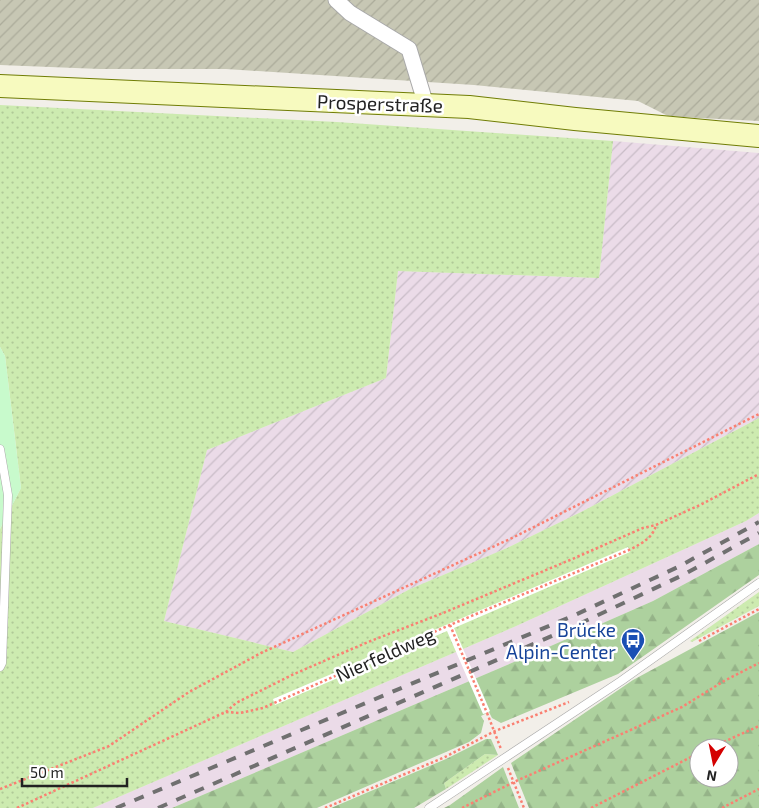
<svg xmlns="http://www.w3.org/2000/svg" width="759" height="808" font-family="'Exo 2',sans-serif">
<defs>
<pattern id="industrial-furrows" width="10" height="10" patternUnits="userSpaceOnUse" patternTransform="scale(1.25)"><rect width="10" height="10" fill="#ebdbe8"/><path d="M-1 1l2-2M0 10L10 0M9 11l2-2" fill="none" stroke="#c9bcc7"/></pattern>
<pattern id="construction-furrows" width="10" height="10" patternUnits="userSpaceOnUse" patternTransform="scale(1.25)"><rect width="10" height="10" fill="#c7c7b4"/><path d="M-1 1l2-2M0 10L10 0M9 11l2-2" fill="none" stroke="#abab9a"/></pattern>
<pattern id="grass-dots" width="8" height="8" patternUnits="userSpaceOnUse" patternTransform="scale(1.25)"><rect width="8" height="8" fill="#cdebb0"/><path d="M2 2h.1M6 6h.1" fill="none" stroke="#b0c997" stroke-width="1.8" stroke-linecap="round"/></pattern>
<pattern id="forest-firs" width="22" height="20" patternUnits="userSpaceOnUse" patternTransform="scale(1.25)"><rect width="22" height="20" fill="#add19e"/><path d="M5 1l3.5 6h-7zM16 11l3.5 6h-7z" fill="#95b388"/></pattern>
</defs>
<rect width="100%" height="100%" fill="#f2efe9"/>
<path fill="url(#industrial-furrows)" d="M613,141L759,153V418L583,511L507,548L410,589L293,652L164,621L207,450L386,378L398,271L599,278Z"/>
<path fill="#ebdbe8" d="M759,513V544L653,601L528,656L172,808H93L514,627L746,521Z"/>
<path fill="url(#construction-furrows)" d="M0,0H759V121L680,117L668,116L638,101L474,85L226,69H100L0,65Z"/>
<path fill="url(#grass-dots)" d="M0,105L337,122L613,141L599,278L398,271L386,378L207,450L164,621L293,652L410,589L507,548L583,511L759,418V513L746,521L514,627L93,808H0V529L21,488L5,356L0,347Z
M759,592V606L692,642L690,641Z
M485,754L498,755L446,789L444,783Z"/>
<path fill="url(#forest-firs)" fill-rule="evenodd" d="M759,544V575L618,674L501,723L492,718L489,712L481,716L484,721L481,733L469,742L317,808H172L528,656L653,601Z
M759,612V808H529L511,763L633,680ZM699,748H729V778H699Z
M486,739H491L498,755L485,754L444,783L446,789L414,808H331L446,759Z
M503,767L519,808H444L450,805Z"/>
<path fill="#c8facc" d="M0,347L5,356L21,488L0,529Z"/>
<path fill="#fff" d="M628,547L630,552L454,628L490,711L487,713L483,714L447,631L275,705L273,699Z"/>
<g fill="none" stroke-linecap="round" stroke-linejoin="round">
<g stroke="#a9a9a9" stroke-width="9">
<path id="lane" d="M0,449L8,495L2,663L0,667
M429,808L621,681L759,583"/>
</g>
<g stroke="#a9a9a9" stroke-width="17">
<path id="street" d="M336,0L350,13L409,49L426,105"/>
</g>
<g stroke="#707d05" stroke-width="24">
<path id="secondary" d="M0,86L469,107L575,119L759,136"/>
</g>
<path stroke="#fa8072" stroke-width="2.5" stroke-dasharray="2.5 2.5" stroke-linecap="butt" d="M699,641L759,609
M226,712L236,703L294,674L368,642L443,613L570,560L643,528L656,525L702,504L759,474
M487,713L501,749
M710,748L759,726
M508,768L524,808
M0,789L109,746L189,692L261,653L510,539L759,414
M17,808L219,715L226,712L240,713L263,708L450,625L629,550C641,544 653,538 656,525
M325,808L445,757L495,731L569,702
M462,808L514,782L682,707L724,681L759,663
M591,808L699,753
M722,808L759,789"/>
<use href="#lane" stroke="#fff" stroke-width="8"/>
<use href="#street" stroke="#fff" stroke-width="15"/>
<use href="#secondary" stroke="#f7fabf" stroke-width="22"/>
<path stroke="#707070" stroke-width="4" stroke-dasharray="10 10" stroke-linecap="butt" d="M116,808L575,615L680,566L759,522
M158,808L579,624L683,575L759,533"/>
<path stroke="#fa8072" stroke-width="2.5" stroke-dasharray="2.5 2.5" stroke-linecap="butt" d="M450,625L487,713"/>
</g>
<defs>
<g id="bus-pin" transform="scale(1.25)"><path d="M0 17L-7.5 6A9.5 9.5 0 1 1 7.5 6Z" fill="#1a4fb4" stroke="#fff"/><path d="M-5-6H5V4H4V6H2V4H-2V6H-4V4H-5ZM-3.5-4V0h7V-4ZM-3.5 1.2v1.5H-2V1.2ZM2 1.2v1.5H3.5V1.2Z" fill="#fff"/></g>
</defs>
<g fill-rule="evenodd">
<use href="#bus-pin" x="633" y="640"/>
</g>
<g text-anchor="middle" dominant-baseline="central" stroke-width="5" stroke-linejoin="round" paint-order="stroke">
<g font-size="19" fill="#222" stroke="#fff">
<text transform="translate(380 103) rotate(2)">Prosperstraße</text>
<text transform="translate(385 654) rotate(-24)">Nierfeldweg</text>
</g>
<g font-size="19" fill="#164399" stroke="#fff" text-anchor="end">
<text x="616" y="629">Brücke<tspan x="616" dy="22">Alpin-Center</tspan></text>
</g>
</g>
<g transform="translate(714 763) rotate(190)"><circle r="24" fill="#ffffff" stroke="#a7a7a7"/>
<path d="M0-4L9 19L0 12L-9 19Z" fill="#d40000"/>
<text y="-8" font-size="14" font-weight="bold" text-anchor="middle" fill="#222222">N</text>
</g>
<path d="M22 778v8h105v-8" fill="none" stroke="#222222" stroke-width="2.5"/>
<text x="30" y="778" font-size="15" fill="#222222" stroke="#ffffff" stroke-width="4" paint-order="stroke">50 m</text>
</svg>
